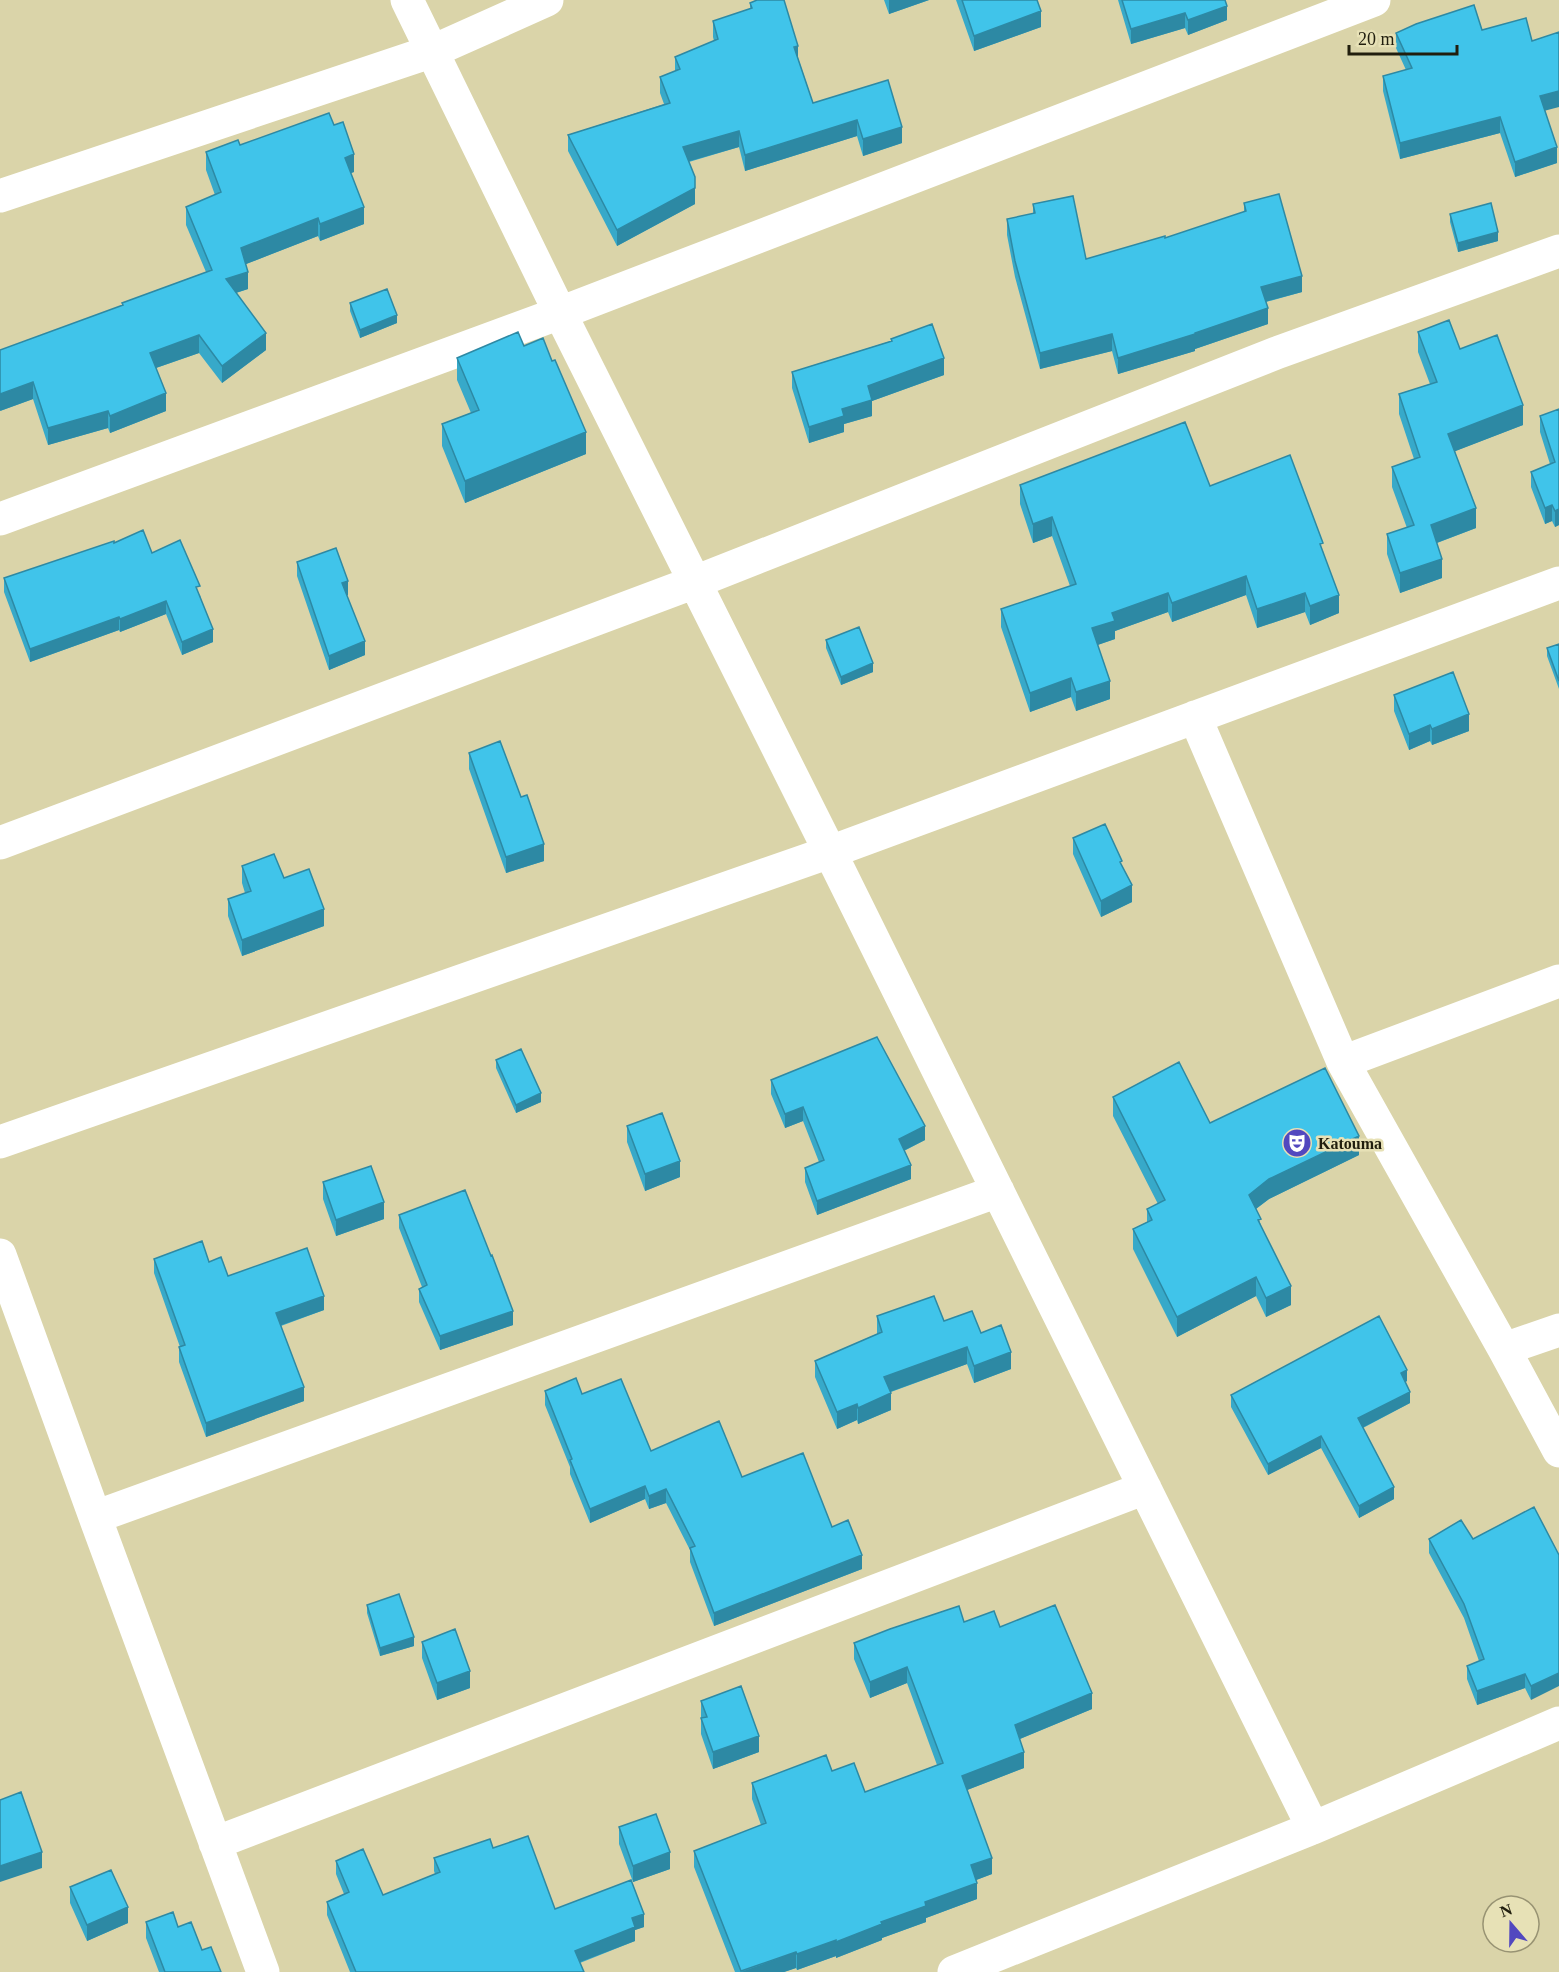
<svg xmlns="http://www.w3.org/2000/svg" width="1559" height="1972" font-family="Georgia,serif">
<rect width="100%" height="100%" fill="#dad4a9"/>
<g fill="none" stroke-linecap="round" stroke-linejoin="round">
<path stroke="#fff" stroke-width="33" d="M407,0L560,313L830,852L1313,1828
M0,196L433,51L547,0
M0,519L560,313L1374,0
M1195,717L1343,1062L1504,1349L1559,1451
M0,843L695,582L1279,352L1559,251
M1343,1062L1559,981
M0,1142L830,852L1559,583
M0,1255L95,1517L263,1972
M1504,1349L1559,1330
M95,1517L998,1191
M215,1843L1145,1488
M954,1972L1313,1828L1559,1723"/>
</g>
<path fill="#37a9c9" d="M884,0H929L889,14Z
M956,0H1037L1041,27L974,51Z
M1118,0H1225L1227,20L1188,35L1185,28L1131,44Z
M750,3L798,58L813,103L888,80L902,143L863,156L857,136L745,171L739,147L689,162L695,204L617,246L568,151V135L664,104L660,93V77L675,71V57L714,41L713,37V21L750,9Z
M1482,30L1544,110L1557,163L1515,177L1500,133L1400,159L1383,91V76L1406,70L1396,48V33Z
M334,125L354,172L351,173L364,224L320,241L318,236L246,264L248,289L236,293L266,350L222,383L199,353L156,368L166,411L110,433L108,428L48,445L33,399L0,411L122,305V303L206,272L186,225V207L215,195L206,170V152Z
M1244,203L1302,292L1266,302L1268,324L1195,349V351L1118,374L1112,351L1040,369L1015,277L1007,235V219L1033,214V204L1086,259L1165,238L1244,212Z
M1450,214L1498,241L1458,252L1450,222Z
M350,303L397,323L360,338L350,311Z
M1418,332L1460,349L1523,425L1455,451L1476,528L1437,543L1442,578L1400,593L1387,554V534L1407,528L1392,487V467L1414,459L1399,414V394L1430,384L1418,352Z
M891,339L944,375L872,401V416L844,424V432L809,443L792,388V372L891,341Z
M524,346L552,361L586,454L465,503L442,446V424L471,413L457,380V358Z
M1559,409V525L1555,527L1552,521L1545,524L1531,487V472L1550,464L1540,432V416Z
M1020,485L1210,486L1323,551L1339,613L1310,625L1305,612L1257,628L1246,595L1172,622L1168,612L1115,631V639L1097,645L1110,699L1076,711L1071,697L1030,712L1001,627V609L1070,586L1052,536L1033,543L1020,504Z
M114,543L152,553L200,595L213,642L182,655L166,614L120,632L119,630L30,662L4,592V578Z
M297,562L348,595L346,596L365,655L329,670L297,576Z
M826,640L873,672L841,685L826,648Z
M1559,644V689L1547,656V648Z
M1394,695L1469,731L1432,745L1430,741L1409,750L1394,711Z
M469,753L544,861L506,873L469,769Z
M1073,838L1122,867L1132,902L1101,917L1073,854Z
M242,866L284,878L324,926L242,956L228,916V899L245,893L242,883Z
M496,1060L541,1102L516,1113L496,1068Z
M771,1080L925,1140L904,1151L911,1179L817,1215L805,1182V1168L819,1162L803,1121L785,1128L771,1094Z
M1113,1097L1210,1123L1359,1155L1269,1199L1256,1209L1261,1226L1291,1305L1266,1317L1256,1296L1177,1337L1133,1249V1229L1147,1222V1209L1158,1204L1113,1116Z
M627,1126L680,1177L645,1191L627,1142Z
M323,1182L384,1219L336,1236L323,1199Z
M399,1215L513,1325L440,1350L419,1302V1289L422,1287L399,1228Z
M154,1259L209,1262L228,1276L324,1310L281,1326L304,1401L206,1437L179,1362V1347H180L154,1273Z
M877,1316L944,1321L981,1333L1011,1369L974,1383L967,1364L891,1392V1410L858,1424L857,1420L837,1429L815,1377V1361L877,1334Z
M1407,1381L1405,1382L1410,1403L1363,1428L1394,1499L1359,1518L1321,1448L1268,1475L1231,1407V1395Z
M545,1391L582,1394L651,1451L742,1477L832,1527L862,1569L714,1626L690,1562V1550L666,1503L649,1509L645,1499L590,1523L570,1474V1467L545,1405Z
M1534,1507L1531,1700L1525,1688L1477,1705L1467,1679V1666L1479,1661L1464,1618L1429,1553V1539H1473Z
M367,1605L414,1646L380,1656L367,1613Z
M964,1622L1000,1627L1092,1709L1020,1739L1024,1768L967,1790L992,1874L976,1880L977,1899L926,1918V1922L882,1938V1940L836,1958V1956L797,1970L796,1968L784,1972H735L694,1867V1851L761,1825L752,1799V1783L865,1792L937,1765L907,1683L870,1698L854,1659V1643Z
M422,1642L470,1688L437,1700L422,1658Z
M701,1701L759,1752L713,1769L701,1734Z
M619,1827L670,1869L633,1882L619,1844Z
M493,1848L555,1909L644,1927L635,1930V1941L580,1963L584,1972H350L327,1915V1902L344,1894L336,1874V1861L383,1895L435,1874L434,1871V1858Z
M70,1887L128,1923L87,1941L70,1903Z
M146,1922L178,1927L202,1950L221,1972H159L146,1938Z"/>
<path fill="#2d89a4" d="M889,0H929L889,14Z
M1227,6V20L1188,35V20Z
M1041,11V27L974,51V36Z
M1185,13V28L1131,44V29Z
M798,46V62L794,47Z
M1559,91V107L1540,112V96Z
M1500,117V133L1400,159V143Z
M857,120V136L745,171V155Z
M902,127V143L863,156V139Z
M739,131V147L683,163V147Z
M1557,147V163L1515,177V162Z
M354,154V172L345,175V158Z
M695,188V204L617,246V230Z
M364,207V224L320,241V224Z
M318,218V236L241,266V248Z
M1498,232V241L1458,252V243Z
M248,272V289L226,296V279Z
M1302,276V292L1261,303V287Z
M1268,308V324L1195,349V351L1118,374V358Z
M397,315V323L360,338V330Z
M266,333V350L222,383V366Z
M1112,334V351L1040,369V353Z
M199,335V353L150,370V353Z
M944,358V375L872,401V416L844,424V432L809,443V427L842,409L868,386Z
M33,382V399L0,411V394Z
M166,393V411L110,433V416Z
M1523,405V425L1448,454V434Z
M108,411V428L48,445V428Z
M586,432V454L465,503V481Z
M1552,505V521L1545,524V508Z
M1476,508V528L1431,545V525Z
M1559,509V525L1555,527V511Z
M1052,517V536L1033,543V524Z
M1442,559V578L1400,593V573Z
M1246,576V595L1172,622V603Z
M348,581V595L342,597V583Z
M1168,593V612L1115,631V639L1092,647V628L1112,613Z
M1305,593V612L1257,628V609Z
M1339,595V613L1310,625V606Z
M166,601V614L120,632V619Z
M119,617V630L30,662V649Z
M213,629V642L182,655V642Z
M365,641V655L329,670V656Z
M873,663V672L841,685V677Z
M1071,678V697L1030,712V693Z
M1110,681V699L1076,711V692Z
M1469,714V731L1432,745V729Z
M1430,725V741L1409,750V734Z
M544,844V861L506,873V857Z
M1132,885V902L1101,917V901Z
M324,909V926L242,956V940Z
M541,1093V1102L516,1113V1105Z
M803,1107V1121L785,1128V1114Z
M925,1126V1140L899,1153V1139Z
M1359,1136V1155L1269,1199L1249,1214V1195L1269,1179Z
M680,1161V1177L645,1191V1174Z
M911,1165V1179L817,1215V1201Z
M384,1202V1219L336,1236V1220Z
M1256,1277V1296L1177,1337V1317Z
M1291,1286V1305L1266,1317V1298Z
M324,1296V1310L276,1327V1313Z
M513,1311V1325L440,1350V1336Z
M967,1347V1364L884,1394V1377Z
M1011,1352V1369L974,1383V1366Z
M1407,1370V1381L1401,1385V1373Z
M304,1387V1401L206,1437V1423Z
M1410,1392V1403L1358,1430V1418Z
M891,1393V1410L858,1424V1408Z
M857,1404V1420L837,1429V1412Z
M1321,1436V1448L1268,1475V1464Z
M645,1486V1499L590,1523V1509Z
M1394,1487V1499L1359,1518V1506Z
M666,1489V1503L649,1509V1496Z
M862,1555V1569L714,1626V1613Z
M414,1637V1646L380,1656V1648Z
M907,1667V1683L870,1698V1682Z
M470,1671V1688L437,1700V1683Z
M1559,1673V1686L1531,1700V1686Z
M1525,1674V1688L1477,1705V1691Z
M1092,1693V1709L1015,1741V1725Z
M759,1736V1752L713,1769V1752Z
M1024,1752V1768L962,1792V1776Z
M42,1852V1868L0,1882V1866Z
M670,1852V1869L633,1882V1866Z
M992,1858V1874L971,1882V1865Z
M977,1883V1899L926,1918V1922L882,1938V1940L836,1958V1942L925,1902Z
M128,1907V1923L87,1941V1925Z
M644,1914V1927L635,1930V1941L575,1964V1951L632,1918Z
M836,1940V1956L797,1970V1954Z
M796,1952V1968L784,1972H741Z"/>
<path fill="#40c4ea" stroke="#2d89a4" stroke-width="1.5" d="M757,0H784L798,46L794,47L813,103L888,80L902,127L863,139L857,120L745,155L739,131L683,147L695,177V188L617,230L568,135L670,103L660,77L680,69L675,57L718,39L713,21L752,8L750,3Z
M962,0H1037L1041,11L974,36Z
M1122,0H1225L1227,6L1188,20L1185,13L1131,29Z
M1474,5L1482,30L1526,18L1532,41L1559,32V91L1540,96L1557,147L1515,162L1500,117L1400,143L1383,76L1412,68L1396,33L1416,24Z
M329,113L334,125L343,122L354,154L345,158L364,207L320,224L318,218L241,248L248,272L226,279L266,333L222,366L199,335L150,353L166,393L110,416L108,411L48,428L33,382L0,394V350L123,305L122,303L212,270L186,207L221,192L206,152L238,140L240,145Z
M1279,194L1302,276L1261,287L1268,308L1195,333V334L1118,358L1112,334L1040,353L1015,261L1007,219L1035,213L1033,204L1073,196L1086,259L1165,236V238L1246,211L1244,203Z
M1491,203L1498,232L1458,243L1450,214Z
M387,289L397,315L360,330L350,303Z
M1449,320L1460,349L1497,335L1523,405L1448,434L1476,508L1431,525L1442,559L1400,573L1387,534L1414,525L1392,467L1420,457L1399,394L1437,382L1418,332Z
M932,324L944,358L868,386L872,400L842,409L844,416L809,427L792,372L892,341L891,339Z
M518,332L524,346L543,338L552,361L555,360L586,432L465,481L442,424L479,410L457,358Z
M1559,409V509L1555,511L1552,505L1545,508L1531,472L1555,462L1540,416Z
M1185,422L1210,486L1290,455L1323,543L1320,544L1339,595L1310,606L1305,593L1257,609L1246,576L1172,603L1168,593L1112,613L1115,621L1092,628L1110,681L1076,692L1071,678L1030,693L1001,609L1076,584L1052,517L1033,524L1020,485Z
M143,530L152,553L180,540L200,586L196,587L213,629L182,642L166,601L120,619L119,617L30,649L4,578L114,541V543Z
M336,548L348,581L342,583L365,641L329,656L297,562Z
M859,627L873,663L841,677L826,640Z
M1559,644V681L1547,648Z
M1453,672L1469,714L1432,729L1430,725L1409,734L1394,695Z
M500,741L521,797L527,795L544,844L506,857L469,753Z
M1105,824L1122,861L1120,862L1132,885L1101,901L1073,838Z
M274,854L284,878L309,869L324,909L242,940L228,899L251,891L242,866Z
M877,1037L925,1126L899,1139L911,1165L817,1201L805,1168L824,1160L803,1107L785,1114L771,1080Z
M521,1049L541,1093L516,1105L496,1060Z
M1179,1062L1210,1123L1325,1068L1359,1136L1269,1179L1249,1195L1261,1219L1258,1220L1291,1286L1266,1298L1256,1277L1177,1317L1133,1229L1152,1220L1147,1209L1165,1200L1113,1097Z
M662,1113L680,1161L645,1174L627,1126Z
M371,1166L384,1202L336,1220L323,1182Z
M465,1190L491,1256L492,1255L513,1311L440,1336L419,1289L427,1285L399,1215Z
M202,1241L209,1262L221,1257L228,1276L307,1248L324,1296L276,1313L304,1387L206,1423L179,1347L185,1345L154,1259Z
M934,1296L944,1321L972,1311L981,1333L1001,1325L1011,1352L974,1366L967,1347L884,1377L891,1393L858,1408L857,1404L837,1412L815,1361L882,1332L877,1316Z
M1379,1316L1407,1370L1401,1373L1410,1392L1358,1418L1394,1487L1359,1506L1321,1436L1268,1464L1231,1395Z
M576,1378L582,1394L621,1379L651,1451L719,1421L742,1477L803,1453L832,1527L848,1520L862,1555L714,1613L690,1548L695,1546L666,1489L649,1496L645,1486L590,1509L570,1460L572,1459L545,1391Z
M1534,1507L1559,1555V1673L1531,1686L1525,1674L1477,1691L1467,1666L1484,1659L1464,1604L1429,1539L1461,1520L1473,1539Z
M399,1594L414,1637L380,1648L367,1605Z
M1055,1605L1092,1693L1015,1725L1024,1752L962,1776L992,1858L971,1865L977,1883L925,1902L926,1906L881,1922L882,1924L836,1942V1940L797,1954L796,1952L741,1971L694,1851L766,1823L752,1783L826,1755L832,1771L854,1763L865,1792L943,1763L907,1667L870,1682L854,1643L890,1629L959,1606L964,1622L994,1611L1000,1627Z
M455,1629L470,1671L437,1683L422,1642Z
M741,1686L759,1736L713,1752L701,1718L707,1717L701,1701Z
M21,1792L42,1852L0,1866V1800Z
M656,1814L670,1852L633,1866L619,1827Z
M528,1836L555,1909L631,1880L644,1914L632,1918L635,1927L575,1951L584,1972H356L327,1902L349,1892L336,1861L363,1849L383,1895L440,1872L434,1858L490,1839L493,1848Z
M111,1870L128,1907L87,1925L70,1887Z
M173,1912L178,1927L191,1922L202,1950L211,1947L221,1972H165L146,1922Z"/>
<defs>
<g id="theatre-disc" transform="scale(1.5)"><circle r="9.5" fill="#5248bf" stroke="#e7e1b6"/><path d="M-5-5.5Q0-4 5-5.5V0Q5 5 0 6Q-5 5-5 0ZM-3.3-2.5H-1v1.5H-3.3ZM1-2.5H3.3v1.5H1ZM-2.8 1Q0 5.5 2.8 1Z" fill="#fff"/></g>
</defs>
<g fill-rule="evenodd">
<use href="#theatre-disc" x="1297" y="1143"/>
</g>
<g text-anchor="middle" dominant-baseline="central" stroke-width="5" stroke-linejoin="round" paint-order="stroke">
<g font-size="16" font-weight="bold" fill="#211e0e" stroke="#e7e1b6" text-anchor="start">
<text x="1318" y="1143">Katouma</text>
</g>
</g>
<g transform="translate(1511 1924) rotate(340)"><circle r="28" fill="#e7e1b6" stroke="#989373" stroke-width="1.5"/>
<path d="M0-4.5L10 22L0 15L-10 22Z" fill="#5248bf"/>
<text y="-9" font-size="16" font-weight="bold" text-anchor="middle" fill="#211e0e">N</text>
</g>
<path d="M1349 45v9h108v-9" fill="none" stroke="#211e0e" stroke-width="3"/>
<text x="1358" y="45" font-size="18" fill="#211e0e" stroke="#e7e1b6" stroke-width="4.5" paint-order="stroke">20 m</text>
</svg>
